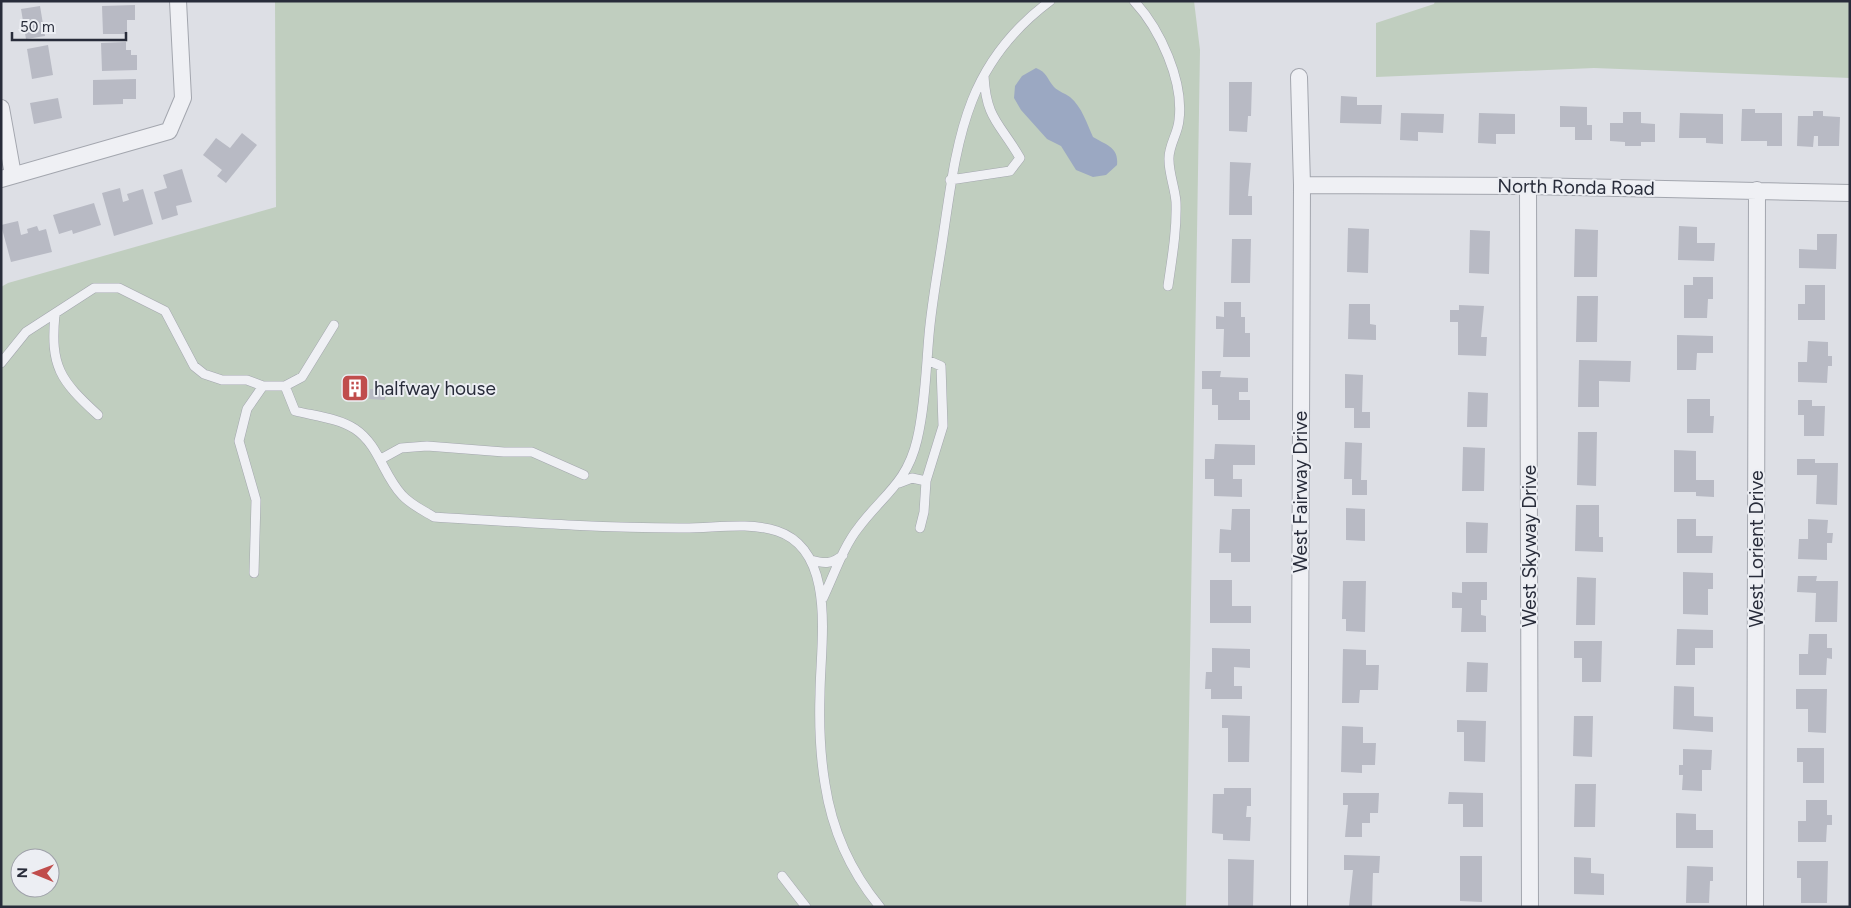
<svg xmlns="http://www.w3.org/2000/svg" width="1851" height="908" font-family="Figtree,sans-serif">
<rect width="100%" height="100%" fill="#dddfe5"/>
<path fill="#c0cebf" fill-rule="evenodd" d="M275,1H1194L1200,50L1186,907H1V287L8,283L276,207ZM20,858H50V888H20Z
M1435,1H1850V78L1594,68L1376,77V23L1434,4Z"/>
<path fill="#9ba8c2" d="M1036,68C1047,72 1047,79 1054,87C1059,92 1065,93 1070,97C1082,107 1087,124 1093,137C1106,145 1119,147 1117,165L1106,175L1093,177L1076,170L1061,146L1047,139L1021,110L1014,98L1015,86L1022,76Z"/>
<path fill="#b8bac4" d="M135,5V20H127V34H103L102,6Z
M40,6L45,36L26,39L21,9Z
M126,42V50H131V55H137V70L102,71L101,43Z
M48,45L53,75L32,79L27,49Z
M136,79V99H123V104L93,105V80Z
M1229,82H1252L1251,116H1248L1247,132L1229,131Z
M1341,96L1357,97V105H1382L1381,124L1340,123Z
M58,98L62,118L34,124L30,103Z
M1560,106L1587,107V125H1592V140H1575V127H1560Z
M1742,109H1755V113H1782V146H1767V141H1741Z
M1813,111H1823V116L1840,117L1839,146H1818V136H1814L1813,147L1797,146L1798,116H1813Z
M1623,112H1641V123L1655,124V142H1641V146H1625V142L1610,141V123H1623Z
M1401,113L1444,114L1443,133L1418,132V141L1400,140Z
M1479,113L1515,114V134H1496V144L1478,143Z
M1680,113L1723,114V144L1706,143V138H1679Z
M242,133L257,145L226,183L217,176L222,170L203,155L216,138L230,148Z
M1230,162L1251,163L1248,196H1252V215H1229Z
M182,169L192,202L176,206L178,215L162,220L154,192L167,188L163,175Z
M120,188L123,202L129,200L127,194L143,189L153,224L114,236L102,193Z
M94,203L101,225L73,234L72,230L59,234L53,215Z
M18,221L21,235L28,233L27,229L37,226L39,231L46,229L52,252L11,262L1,225Z
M1679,226L1697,227V243H1715L1714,261L1678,260Z
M1348,228L1369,229L1368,273L1347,272Z
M1575,229L1598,230L1597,277H1574Z
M1470,230L1490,231L1489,274L1469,273Z
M1817,234H1837L1836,269L1799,268V249L1817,250Z
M1232,239H1251L1250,283H1231Z
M1693,277H1713V299H1708L1707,318H1684V285H1693Z
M1805,285H1825V320H1798V304H1805Z
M1577,296H1598L1597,342H1576Z
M1224,302H1241V317H1245V333H1250V357H1223L1224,329H1216V316L1224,317Z
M1349,304H1370V324L1376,325V340L1348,339Z
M1459,305L1484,306L1481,337H1487L1486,356L1458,355V322H1450V310H1459Z
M1677,335L1713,336V353H1697L1696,370H1677Z
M1808,341L1828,342V356H1832V366H1828L1827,383L1798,382V362H1807Z
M1579,360L1631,361L1630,382L1599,381V407H1578Z
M1202,371H1221L1220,377L1248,378V392H1239V400H1250V420H1218V405H1212V389H1202Z
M1345,374L1363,375L1362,412H1370V428H1354V408H1345Z
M342,378H367V398L342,397Z
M370,389L386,390L385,400L369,399Z
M1468,392L1488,393L1487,427H1467Z
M1687,399H1710V416H1714L1713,433H1687Z
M1798,400H1812V406H1825L1824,436H1804V415H1798Z
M1578,432H1597L1596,486L1577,485Z
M1345,442L1362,443L1361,480H1367V495H1352V479H1344Z
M1215,444L1255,445V465H1233V479H1242V497L1214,496V479H1205V459H1214Z
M1463,447L1485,448L1484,491H1462Z
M1674,450L1696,451V480H1714V497L1696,496V492H1674Z
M1797,459H1815V463H1838L1837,505L1816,504L1817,475H1797Z
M1576,505H1599V537H1603V552L1575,551Z
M1346,508L1365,509V541L1346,540Z
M1232,509H1250V562H1231V553H1219L1220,529L1231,530Z
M1677,519H1696V536H1713L1712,553H1677Z
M1808,519L1828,520L1827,533H1833L1832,543H1827V560L1798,559L1799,539H1808Z
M1466,522L1488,523L1487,553H1466Z
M1683,572L1713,573V589H1708V615L1683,614Z
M1798,576H1817L1816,581H1838L1837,622H1815L1816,593L1797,592Z
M1577,577L1596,578L1595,625H1576Z
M1210,580H1232V606H1251V623H1210Z
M1343,581H1366L1365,632L1346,631V619H1342Z
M1462,582H1487V600H1481V615L1486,616V632H1461L1462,608H1452V592L1462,593Z
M1677,629L1713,630V648H1695V665H1676Z
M1809,634H1827V648H1832V659L1827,658L1826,675H1799V654H1808Z
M1574,641H1602L1601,682H1582V658H1574Z
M1212,648L1250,649V668L1234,667V686H1242V699H1211V689H1205L1206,672H1212Z
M1343,649L1366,650V665H1379L1378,690H1360L1359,703H1342Z
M1467,662L1488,663L1487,692H1466Z
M1674,686L1694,687V716L1713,717V732L1673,729Z
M1796,689H1827L1826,733L1808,732V709H1796Z
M1222,715L1250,716L1249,762H1228V728H1222Z
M1574,716H1593L1592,757L1573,756Z
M1457,720L1486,721L1485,762L1464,761V732H1457Z
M1342,726L1363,727V743H1376L1375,765H1362V773L1341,772Z
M1797,748H1824V783H1803V762H1797Z
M1683,749L1712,750L1711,770H1702V791L1682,790L1683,775H1679V765H1683Z
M1575,784H1596L1595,827H1574Z
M1224,788H1251V806H1247L1246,817H1251L1250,841L1223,840V834L1212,833L1213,794H1224Z
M1449,792L1483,793V827H1463V804H1448Z
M1343,793H1379L1378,813H1370V823H1362V837H1345L1348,805H1343Z
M1806,800H1827V815H1832V825H1827L1826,842H1798V821H1806Z
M1676,813L1696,814V830H1713V848H1676Z
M1344,855L1380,856L1379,873H1373L1372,907L1349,906L1353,870H1344Z
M1460,856H1482V902L1460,901Z
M1574,857L1591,858V873L1604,874V895L1574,894Z
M1228,859L1254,860L1253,907H1228Z
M1797,861H1828L1827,903H1801V878H1797Z
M1687,866L1713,867V881H1710L1709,903H1686Z"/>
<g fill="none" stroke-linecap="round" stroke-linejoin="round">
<g stroke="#a3a6ae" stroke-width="10">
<path id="service" d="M1134,1C1160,29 1184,81 1179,120C1178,134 1168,146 1169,160C1169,174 1175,188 1176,202C1177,230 1172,258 1168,286
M950,180L1010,171L1020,158C1000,123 986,119 984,76
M55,314C50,367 60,380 98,415
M1,363L26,332L94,288H119L165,311L194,366L204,374L222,380H247L263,386H285L295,411C315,416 338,418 355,429C379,445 383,475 402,495C411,505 423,510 434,517C516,522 598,528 679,528C711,529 746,521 777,531C838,551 820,646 820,694C819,724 820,754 825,784C832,830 851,872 880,907
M285,386L302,377L334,325
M381,459L401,448L427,446L504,452H532L584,475
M899,483L912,478L926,481
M920,528L924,512L926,481L943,426L941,366L927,360
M811,560C825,564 832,564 843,555
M254,573L256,500L239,441L247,409L263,386
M823,598C834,575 843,547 859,527C883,495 907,483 917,440C925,407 926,369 929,335C932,300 939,265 944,230C958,135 967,63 1050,1
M782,876L806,907"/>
</g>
<g stroke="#a3a6ae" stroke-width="18">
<path id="minor" d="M1299,77L1302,185L1299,907
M1,108L13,175
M1,179L169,131L183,98L178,1
M1302,185L1528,186L1850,193
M1528,186L1530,907
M1755,907L1757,190"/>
</g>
<use href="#service" stroke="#eff0f4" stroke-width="9"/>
<use href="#minor" stroke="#eff0f4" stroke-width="16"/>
</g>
<defs>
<g id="building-square" transform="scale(1.4375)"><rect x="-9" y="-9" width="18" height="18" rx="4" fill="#c04d4c" stroke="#eceef3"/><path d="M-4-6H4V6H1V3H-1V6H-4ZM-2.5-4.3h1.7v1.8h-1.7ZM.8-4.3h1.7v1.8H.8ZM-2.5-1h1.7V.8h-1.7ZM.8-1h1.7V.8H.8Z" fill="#fff"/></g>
</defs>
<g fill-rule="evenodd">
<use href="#building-square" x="355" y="388"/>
</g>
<g text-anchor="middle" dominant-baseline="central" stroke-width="4" stroke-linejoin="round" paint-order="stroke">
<g font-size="19" fill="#282c3a" stroke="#eceef3">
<text transform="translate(1576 187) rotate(1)">North Ronda Road</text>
<text transform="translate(1300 492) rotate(-90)">West Fairway Drive</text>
<text transform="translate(1529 546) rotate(-90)">West Skyway Drive</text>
<text transform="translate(1756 549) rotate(-90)">West Lorient Drive</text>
</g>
<g font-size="19" fill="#282c3a" stroke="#eceef3" text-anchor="start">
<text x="374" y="388">halfway house</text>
</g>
</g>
<rect width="1851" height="908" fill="none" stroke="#282c3a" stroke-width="5"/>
<g transform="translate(35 873) rotate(271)"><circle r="24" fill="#eceef3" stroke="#9ea0a9"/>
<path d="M0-4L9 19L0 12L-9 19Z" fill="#c04d4c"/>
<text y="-8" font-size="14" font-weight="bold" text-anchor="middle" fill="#282c3a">N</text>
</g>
<path d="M12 32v8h114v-8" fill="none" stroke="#282c3a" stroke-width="2.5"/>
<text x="20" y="32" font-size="15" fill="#282c3a" stroke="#eceef3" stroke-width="4" paint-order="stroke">50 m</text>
</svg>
